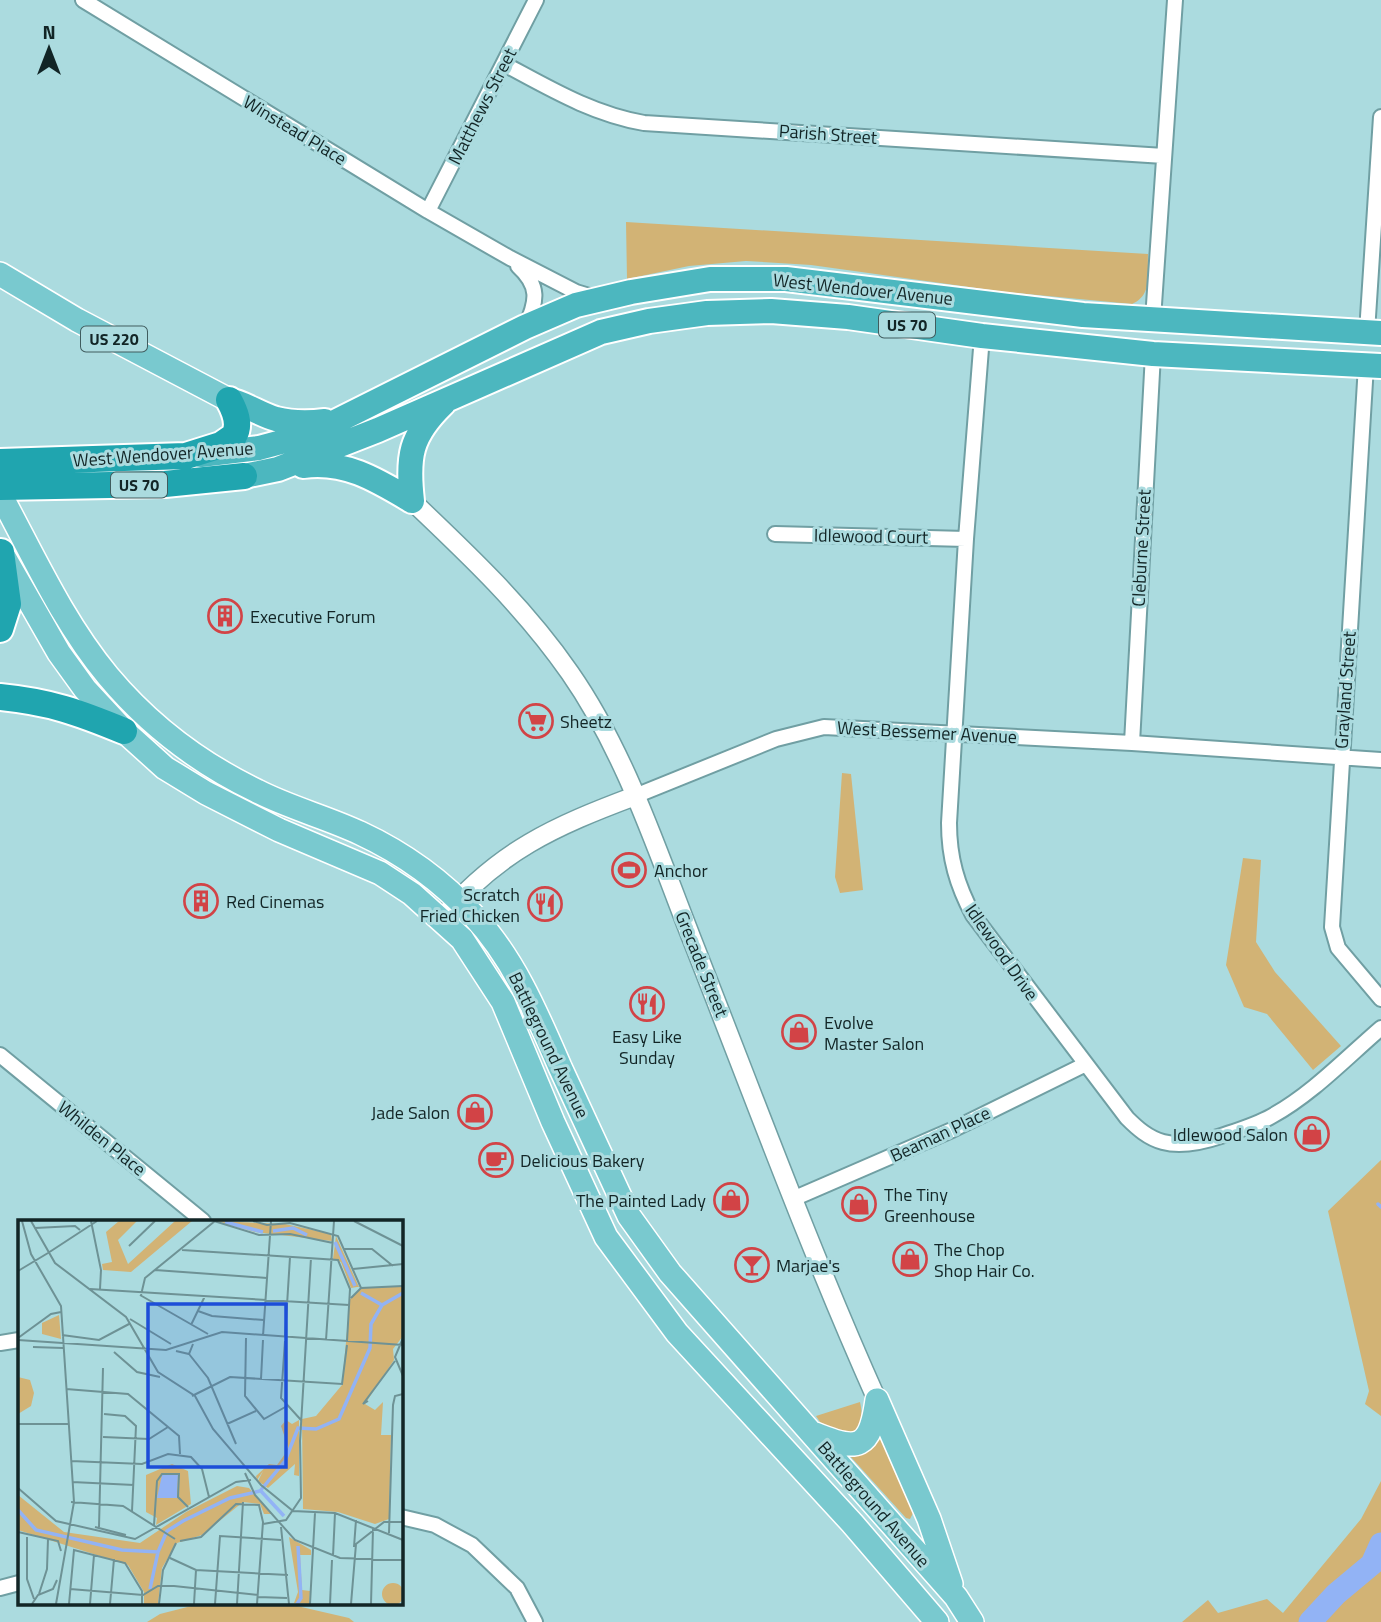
<svg xmlns="http://www.w3.org/2000/svg" width="1381" height="1622" font-family="'Titillium Web',sans-serif">
<rect width="100%" height="100%" fill="#abdbdf"/>
<path fill="#d2b375" d="M626,222L1148,254C1147,274 1153,295 1132,304L1005,292L811,265L746,261L689,266L627,279Z
M842,773L851,774L863,890L840,893L835,877Z
M1243,858L1261,860L1256,942L1275,972L1341,1046L1313,1070L1267,1014L1244,1007L1226,965Z
M1381,1160V1416L1365,1404L1369,1391L1328,1211Z
M860,1402C865,1423 859,1445 832,1433C825,1430 820,1422 816,1416Z
M881,1431L913,1513L910,1519L906,1518L850,1456Z
M1381,1481V1622H1182L1208,1600L1218,1613L1267,1599L1283,1613L1361,1519Z
M203,1603H284L349,1618L354,1622H147L160,1614Z"/>
<g fill="none" stroke-linecap="round" stroke-linejoin="round">
<path stroke="#92b3f5" stroke-width="3.5" d="M1378,1204L1381,1207"/>
<path stroke="#92b3f5" stroke-width="23" d="M1310,1622L1336,1594L1372,1564L1381,1544"/>
<g stroke="#709fa3" stroke-width="18">
<path id="minor" d="M83,0L428,211L510,258L576,292L596,298
M504,64C549,88 592,114 644,123L1164,156
M428,211L536,0
M518,266C540,286 537,301 526,326
M1153,319L1175,0
M1367,332L1381,117
M982,336L966,539L949,823C949,858 957,885 973,915L1127,1118C1137,1128 1148,1138 1163,1142C1181,1147 1203,1142 1221,1136C1239,1130 1256,1125 1272,1116C1312,1094 1346,1058 1381,1028
M1366,365L1332,927L1338,948L1381,999
M775,534L966,539
M1132,743L1153,354
M635,796L776,739L824,727L1132,743L1381,760
M0,1055L203,1221
M795,1198L952,1130L1084,1065
M0,1343L19,1340
M401,1517L435,1525L472,1545L517,1588L535,1622
M0,1588L19,1583"/>
</g>
<g stroke="#709fa3" stroke-width="21">
<path id="tertiary" d="M412,501C469,555 525,608 570,673C625,752 656,848 691,937C752,1092 809,1248 877,1400
M441,919C498,851 555,826 635,796"/>
</g>
<g stroke="#fff" stroke-width="26">
<path id="primary" d="M0,274L77,320L229,400
M0,494C33,555 63,622 108,676C149,725 199,763 257,791C290,808 326,817 360,833C403,853 442,881 474,916C514,959 537,1014 560,1067C583,1116 606,1166 629,1216L670,1273L956,1597L972,1622
M4,557L59,653L85,689L124,731L165,768L206,793L279,830L380,873L412,894L462,939L503,1002L553,1122L606,1237L677,1333L852,1523L937,1622
M877,1400L929,1519L951,1584
M815,1434C859,1452 870,1449 877,1400"/>
</g>
<g stroke="#fff" stroke-width="28">
<path id="trunk" d="M229,400C246,404 259,414 276,419C292,423 309,423 325,421
M201,455L259,448L311,434L525,327L576,305L631,292L710,279H786L1083,315L1381,333
M303,466C345,460 377,480 412,501
M244,476L278,469L378,430L601,332L649,321L707,313L771,311L848,317L982,336L1153,354L1381,366
M412,501C407,457 410,436 443,404"/>
</g>
<g stroke="#fff" stroke-width="30">
<path id="motorway" d="M0,462L186,456L221,445L234,436C241,424 235,411 229,400
M0,487L165,484L244,476
M0,629L8,604L1,552
M0,697C50,702 78,712 124,731"/>
</g>
<use href="#minor" stroke="#fff" stroke-width="14"/>
<use href="#tertiary" stroke="#fff" stroke-width="18"/>
<use href="#primary" stroke="#79c9cf" stroke-width="23"/>
<use href="#trunk" stroke="#4cb7bf" stroke-width="24"/>
<use href="#motorway" stroke="#20a5af" stroke-width="26"/>
</g>
<defs>
<g id="building-ring" transform="scale(1.75)"><circle r="9.5" fill="#abdbdf" stroke="#d24346" stroke-width="1.5"/><path d="M-4-6H4V6H1V3H-1V6H-4ZM-2.5-4.3h1.7v1.8h-1.7ZM.8-4.3h1.7v1.8H.8ZM-2.5-1h1.7V.8h-1.7ZM.8-1h1.7V.8H.8Z" fill="#d24346"/></g>
<g id="supermarket-ring" transform="scale(1.75)"><circle r="9.5" fill="#abdbdf" stroke="#d24346" stroke-width="1.5"/><path d="M-6-5.5h2.5l.6 2H6L4.5 2H-2.5L-4.4-4H-6ZM-1.5 3.2a1.3 1.3 0 1 0 .1 0ZM3 3.2a1.3 1.3 0 1 0 .1 0Z" fill="#d24346"/></g>
<g id="stadium-ring" transform="scale(1.75)"><circle r="9.5" fill="#abdbdf" stroke="#d24346" stroke-width="1.5"/><path d="M0-5a6.5 5 0 1 0 0 10a6.5 5 0 1 0 0-10ZM-3.5-1.8h7v3.6h-7Z" fill="#d24346"/></g>
<g id="restaurant-ring" transform="scale(1.75)"><circle r="9.5" fill="#abdbdf" stroke="#d24346" stroke-width="1.5"/><path d="M-5-6h1v4h1v-4h1v4h1v-4h1v5L-1.5 .5V6h-2V.5L-5-1ZM5-6V6H3V1.5H1.5Q1.5-4 5-6Z" fill="#d24346"/></g>
<g id="shop-ring" transform="scale(1.75)"><circle r="9.5" fill="#abdbdf" stroke="#d24346" stroke-width="1.5"/><path d="M-5-2.5h2.3a2.7 3.5 0 0 1 5.4 0H5L5.5 6h-11ZM-1.5-2.5h3a1.5 2.3 0 0 0-3 0Z" fill="#d24346"/></g>
<g id="cafe-ring" transform="scale(1.75)"><circle r="9.5" fill="#abdbdf" stroke="#d24346" stroke-width="1.5"/><path d="M-5.5-4.5H6V0H3Q3 3.5 0 3.5H-2.5Q-5.5 3.5-5.5 0ZM3-3.2v2h1.7v-2ZM-6 4.5H4V6H-6Z" fill="#d24346"/></g>
<g id="bar-ring" transform="scale(1.75)"><circle r="9.5" fill="#abdbdf" stroke="#d24346" stroke-width="1.5"/><path d="M-6-5H6L.8 .8V4.5H3.5V6h-7V4.5H-.8V.8Z" fill="#d24346"/></g>
</defs>
<g fill-rule="evenodd">
<use href="#building-ring" x="225" y="616"/>
<use href="#supermarket-ring" x="536" y="721"/>
<use href="#stadium-ring" x="629" y="870"/>
<use href="#building-ring" x="201" y="901"/>
<use href="#restaurant-ring" x="545" y="904"/>
<use href="#restaurant-ring" x="647" y="1004"/>
<use href="#shop-ring" x="799" y="1032"/>
<use href="#shop-ring" x="475" y="1112"/>
<use href="#shop-ring" x="1312" y="1134"/>
<use href="#cafe-ring" x="496" y="1160"/>
<use href="#shop-ring" x="731" y="1200"/>
<use href="#shop-ring" x="859" y="1204"/>
<use href="#shop-ring" x="910" y="1259"/>
<use href="#bar-ring" x="752" y="1265"/>
</g>
<g text-anchor="middle" dominant-baseline="central" stroke-width="6" stroke-linejoin="round" paint-order="stroke">
<g fill="#abdbdf" stroke="#405c5e" stroke-width="2">
<rect x="879" y="312.5" width="56" height="25" rx="5"/>
<rect x="81" y="326.5" width="66" height="25" rx="5"/>
<rect x="111" y="472.5" width="56" height="25" rx="5"/>
</g>
<g font-size="16" font-weight="bold" fill="#122526">
<text x="907" y="325">US 70</text>
<text x="114" y="339">US 220</text>
<text x="139" y="485">US 70</text>
</g>
<g font-size="18" fill="#122526" stroke="#abdbdf">
<text transform="translate(482 106) rotate(-63)">Matthews Street</text>
<text transform="translate(295 130) rotate(31)">Winstead Place</text>
<text transform="translate(828 134) rotate(4)">Parish Street</text>
<text transform="translate(863 289) rotate(6)">West Wendover Avenue</text>
<text transform="translate(163 454) rotate(-4)">West Wendover Avenue</text>
<text transform="translate(871 536) rotate(1)">Idlewood Court</text>
<text transform="translate(1141 548) rotate(-87)">Cleburne Street</text>
<text transform="translate(1345 690) rotate(-86)">Grayland Street</text>
<text transform="translate(927 732) rotate(3)">West Bessemer Avenue</text>
<text transform="translate(1002 952) rotate(55)">Idlewood Drive</text>
<text transform="translate(702 964) rotate(68)">Grecade Street</text>
<text transform="translate(549 1045) rotate(64)">Battleground Avenue</text>
<text transform="translate(940 1134) rotate(-25)">Beaman Place</text>
<text transform="translate(102 1138) rotate(39)">Whilden Place</text>
<text transform="translate(874 1504) rotate(49)">Battleground Avenue</text>
</g>
<g font-size="18" fill="#122526" stroke="#abdbdf" text-anchor="start">
<text x="250" y="616">Executive Forum</text>
<text x="560" y="721">Sheetz</text>
<text x="654" y="870">Anchor</text>
<text x="520" y="894" text-anchor="end">Scratch<tspan x="520" dy="21">Fried Chicken</tspan></text>
<text x="226" y="901">Red Cinemas</text>
<text x="824" y="1022">Evolve<tspan x="824" dy="21">Master Salon</tspan></text>
<text x="647" y="1036" text-anchor="middle">Easy Like<tspan x="647" dy="21">Sunday</tspan></text>
<text x="450" y="1112" text-anchor="end">Jade Salon</text>
<text x="1288" y="1134" text-anchor="end">Idlewood Salon</text>
<text x="520" y="1160">Delicious Bakery</text>
<text x="884" y="1194">The Tiny<tspan x="884" dy="21">Greenhouse</tspan></text>
<text x="706" y="1200" text-anchor="end">The Painted Lady</text>
<text x="934" y="1249">The Chop<tspan x="934" dy="21">Shop Hair Co.</tspan></text>
<text x="776" y="1265">Marjae's</text>
</g>
</g>
<g transform="translate(18 1220)">
<rect width="385" height="385" fill="#abdbdf"/>
<path d="M101,1H119L100,20L110,44L157,1H174L113,52L85,50L84,44L94,42L88,12ZM199,1L267,4L313,14L314,21L237,12ZM318,16L341,67H339L333,68L323,42L315,39ZM385,66V116L375,129L376,140L347,184L357,190L365,182L363,215H373L371,299L357,304L320,292L285,289L284,199L298,196L324,165L332,79L343,68ZM41,95L43,119L24,114V103ZM0,157L12,160L16,173L13,186L0,194ZM268,200L274,204L281,200V256L276,255L277,244L250,268L240,261L245,251L239,260L238,256L251,244L259,245L267,234L270,227L263,206ZM154,244L170,251L173,284L138,305L139,298L128,292V255ZM219,266L231,268L254,294H246L242,284L225,282L184,315L159,323L144,348L140,384H126V372L110,345L0,310V275L46,312L122,323L168,292ZM271,317L293,330V335H282L284,370L292,371L291,384L276,383L280,372ZM364 374a11 11 0 1 1 22 0a11 11 0 1 1-22 0Z" fill="#d2b375"/>
<path d="M160,254L159,278H139L144,255Z" fill="#92b3f5"/>
<path fill="none" stroke="#92b3f5" stroke-width="3.5" d="M207,2L245,12M255,11L275,8L289,15M317,22L337,66M343,73L364,85M242,270L266,296M0,290L18,310L104,330L140,332L149,311L165,301L212,278L242,271L267,241L280,208L298,209L321,199L352,128L353,104L364,85L385,73M132,369L140,332M279,384L283,378L280,326"/>
<path fill="none" stroke="#6e9295" stroke-width="2" d="M4,1L13,34L43,86L56,282L38,384M13,1L37,43L108,97L140,152L177,176L195,209L243,265L275,291L317,293L385,320M73,1L83,50L82,69M196,1L241,15L272,14L315,23M235,1L249,5L272,3L320,16L343,68M336,1L385,26M17,8L57,6L62,10M111,26L137,1M326,29H354L375,46M164,30L320,40L332,69L329,121M30,33L79,1M335,49L385,44M137,50L249,58M0,51L30,33M72,69L331,85M122,75L190,114M123,75L127,58L197,1M333,78L343,68L385,66M180,91L194,96L246,100M112,99L153,124M173,105L187,76M44,115L81,120L111,104M245,116L253,1M267,117L272,37M0,118L33,94L43,92M228,118L227,176L246,199L269,186M385,118L377,137L385,156M0,120L148,130L204,112L385,125M308,120L316,1M267,121L263,178L283,200M15,127L45,128M158,131L171,134L175,124M96,132L119,152L142,157M171,134L190,158L218,224M243,159L245,120M48,169L110,174L161,216L162,234M174,176L212,157L324,164L329,125M350,181L345,184L377,141M86,194L107,196L118,206L114,291M0,204H50M209,204L238,191M85,217L131,219L150,207M53,241L124,244L150,234L173,237L184,249L191,277M227,253L237,275L277,320L322,338L385,340M54,262L116,265M0,268L38,301L117,319L218,262L233,260M53,282L105,286L157,319M245,304L268,300L283,278L282,221L293,38M136,305L139,261L144,254H161L160,277L170,287M77,307L108,315M81,307L85,148M263,307L271,384M0,312L40,321L43,331M371,313L375,185L377,176L385,174M9,317V359L16,379M162,321L183,317L218,284L241,285L245,302L239,384M336,327L338,300M315,336L317,293M152,338L178,350L270,355M52,369L125,375L140,366H156L240,375M21,374L29,349L30,319M240,377L269,378M14,384L20,375L35,369L39,360M51,384L56,330L107,343L124,371V384M72,384L76,335M92,384L96,339M141,384L145,350L158,323M176,384L178,350M197,384L202,316L263,320M219,384L225,282M292,384L297,293M312,384L314,340M333,384L338,324L366,302H385M353,384L355,309"/>
<path fill="#1d4ed8" fill-opacity="0.15" stroke="#1d4ed8" stroke-width="3.5" d="M130,84H268V247H130Z"/>
<rect width="385" height="385" fill="none" stroke="#122526" stroke-width="3.5"/>
</g>
<g transform="translate(49 49)" stroke="#abdbdf" stroke-width="5" paint-order="stroke">
<path d="M0-5L12 26L0 18L-12 26Z" fill="#122526"/>
<text y="-10" font-size="19" font-weight="bold" text-anchor="middle" fill="#122526">N</text>
</g>
</svg>
